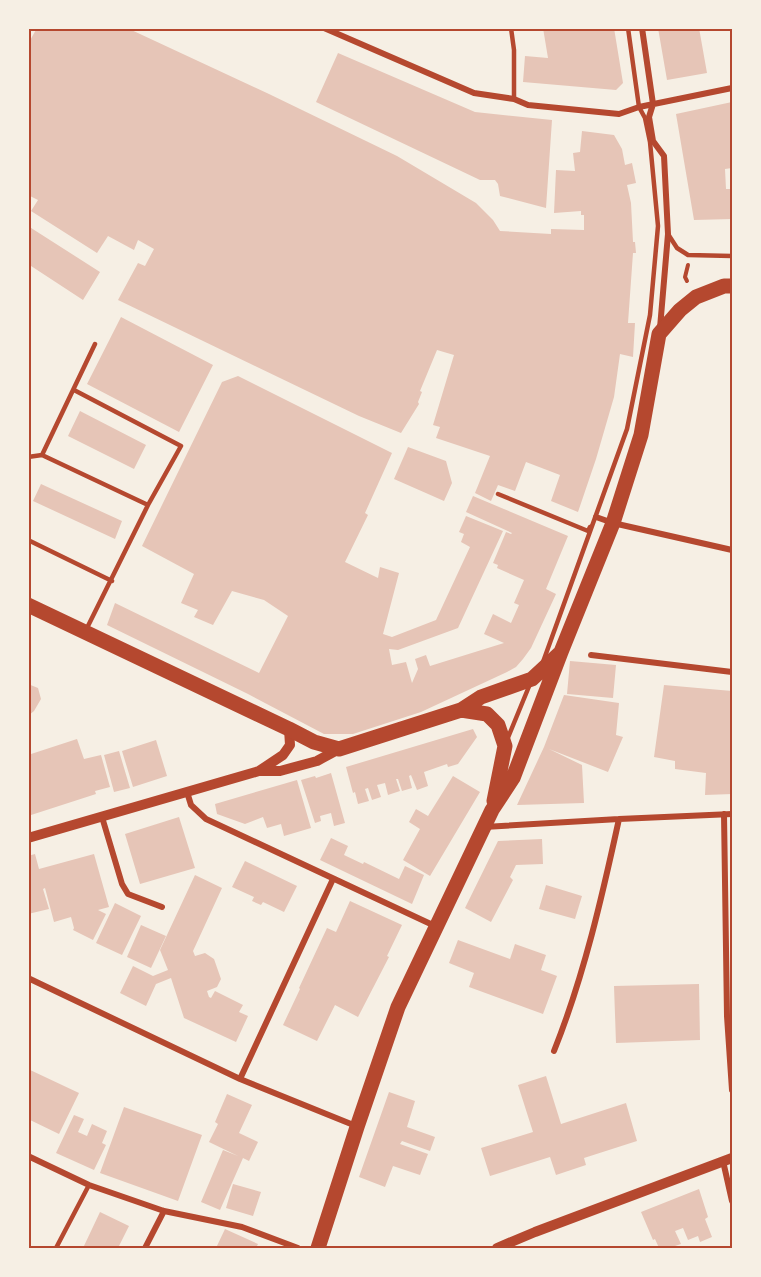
<svg xmlns="http://www.w3.org/2000/svg" width="761" height="1277" font-family="'Fira Sans Condensed',sans-serif">
<rect width="100%" height="100%" fill="#f6efe4"/>
<path fill="#e6c5b7" d="M37,28H127L140,34L269,94L397,156L476,203L493,220L500,231L551,234V229L584,230V215H581V211L554,213L556,170L575,171L573,153L580,152L582,131L614,135L622,149L625,165L632,163L636,183L627,185L631,203L633,242H635L636,253H633L628,323H635L633,357L620,354L614,397L596,459L578,512L551,501L560,475L526,462L515,491L498,485L491,501L475,493L490,456L436,438L440,427L433,425L454,355L437,350L420,391L422,392L418,402L419,404L401,433L359,416L118,300L138,263L145,266L154,249L138,240L134,250L108,236L97,253L31,211L38,200L28,195V44Z
M543,28H614L623,83L616,90L523,82L525,56L548,58Z
M658,28H699L707,73L667,80Z
M338,53L475,112L552,120L546,208L500,196L498,184L495,180H480L316,102Z
M732,102V168L725,169L726,189H732V219L694,220L676,114Z
M28,226L100,272L83,300L28,264Z
M121,317L213,365L179,432L87,384Z
M238,376L392,453L365,513L368,515L345,562L378,578L380,567L399,573L383,634L392,637L436,620L470,547L461,542L464,534L459,532L466,516L503,531L458,628L398,650L389,649L392,665L406,662L412,683L418,669L415,659L426,655L430,666L504,643L484,634L493,614L511,623L519,605L514,603L524,580L497,568L498,565L493,563L506,532L511,534L512,533L466,512L473,496L568,536L546,589L556,594L531,648L523,659L516,667L507,672L421,712L353,734H324L248,694L107,625L115,603L259,673L288,616L264,600L232,591L213,625L194,617L198,610L181,603L194,574L142,546L222,382Z
M80,411L146,445L134,469L68,436Z
M408,447L446,461L452,483L444,501L394,479Z
M41,484L122,521L115,539L33,501Z
M570,661L616,665L613,698L567,694Z
M28,684L38,688L41,699L34,711L28,716Z
M664,685L732,691V794L705,795L706,773L675,769V761L654,757Z
M564,695L619,703L616,735L623,737L608,772L549,749L582,765L584,803L517,805L544,747Z
M473,729L477,737L458,764L448,767L447,764L424,772L428,786L417,790L411,775L409,776L412,788L402,791L398,779H396L400,791L388,795L385,783L377,785L381,797L372,800L368,788L365,789L369,801L358,804L355,792L353,793L346,767Z
M77,739L84,759L101,755L110,787L95,791L96,794L28,816V755Z
M156,740L167,776L133,787L122,751Z
M119,751L130,788L114,792L104,755Z
M331,773L345,823L334,826L331,813L320,816L321,821L315,823L301,780L315,776L316,778Z
M453,776L480,792L430,876L403,860L420,829L409,822L416,809L428,816Z
M297,780L311,828L284,836L281,824L267,828L263,817L245,824L217,814L215,804Z
M179,817L195,868L140,884L125,834Z
M331,838L348,846L344,855L363,864L364,862L399,879L405,866L424,875L412,904L320,860Z
M542,839L543,864L516,865L510,877L513,880L491,922L465,908L498,841Z
M35,854L39,869L94,854L109,907L98,910L106,914L93,940L73,930L74,928L71,917L54,922L45,888L43,889L49,909L28,914V856Z
M245,861L297,886L284,912L263,902L261,905L252,901L254,897L232,887Z
M195,875L222,888L193,951L195,956L205,953L214,959L221,979L217,987L207,991L209,997L211,998L215,991L243,1005L239,1012L248,1016L236,1042L184,1018L171,978L156,984L146,1006L120,993L133,966L153,976L168,970L160,950Z
M546,885L582,896L575,919L539,909Z
M350,901L402,925L387,956L389,957L358,1017L335,1005L317,1041L283,1025L300,989L299,988L327,928L336,932Z
M115,903L141,916L122,955L96,943Z
M141,925L166,936L151,968L127,957Z
M458,940L510,959L515,944L546,955L541,970L557,976L543,1014L469,987L474,973L449,963Z
M699,984L700,1040L616,1043L614,986Z
M28,1069L79,1093L59,1134L28,1119Z
M546,1076L561,1124L626,1103L637,1141L584,1158L586,1165L556,1175L550,1157L490,1176L481,1148L533,1132L518,1085Z
M389,1092L415,1101L407,1127L435,1137L430,1151L402,1141L400,1144L428,1154L420,1175L393,1166L385,1187L359,1177Z
M227,1094L252,1105L239,1133L258,1142L249,1161L243,1158L220,1210L201,1202L223,1150L238,1156L209,1142L218,1124L215,1122Z
M124,1107L202,1135L178,1201L100,1173Z
M74,1115L84,1119L78,1132L87,1136L92,1124L107,1131L102,1143L106,1145L94,1170L56,1153Z
M233,1184L261,1192L253,1216L226,1208Z
M699,1189L708,1217L705,1219L712,1237L700,1242L698,1236L688,1240L683,1228L675,1231L681,1244L669,1248H659L655,1239L653,1240L641,1212Z
M100,1212L129,1226L118,1248H83Z
M225,1229L258,1244L256,1248H216Z"/>
<g fill="none" stroke-linecap="round" stroke-linejoin="round">
<path stroke="#b5482f" stroke-width="4" d="M687,281L685,277L688,265"/>
<path stroke="#b5482f" stroke-width="4.5" d="M511,28L514,50V99
M668,234L677,248L688,255L732,256
M74,390L181,446L148,505L86,630
M42,455L95,344
M28,457L42,455L148,505
M498,494L588,531L590,527
M28,540L112,581
M543,662L627,429L650,315L658,226L650,142L645,118L639,107L628,28
M507,740L530,684
M56,1248L89,1185"/>
<path stroke="#b5482f" stroke-width="6" d="M324,28L474,93L514,99L528,105L619,114L639,107L732,88
M642,28L653,104L649,117L653,141L664,156L668,234L660,328
M596,517L613,523L732,550
M591,655L732,672
M187,792L191,805L206,819L435,926
M724,814L727,1016L732,1090
M102,817L122,884L128,894L162,907
M484,827L619,819L732,814
M28,978L240,1079L356,1126
M554,1051C584,976 602,897 619,819
M240,1079L333,879
M28,1156L89,1185L164,1211L242,1227L298,1248
M723,1161L732,1201
M145,1248L164,1211"/>
<path stroke="#b5482f" stroke-width="10" d="M259,771H280L317,761L339,749
M28,838L259,771L283,755L290,745L289,729
M497,1248L535,1232L732,1158"/>
<path stroke="#b5482f" stroke-width="15" d="M28,605L289,729L314,742L339,749L461,710L481,697L532,679L559,654
M461,710L487,714L498,725L505,746L494,801
M318,1248L357,1127L398,1007L492,810L513,778L561,652L613,523L641,435L659,334L680,310L696,297L724,286H732"/>
</g>
<rect width="761" height="1277" fill="none" stroke="#f6efe4" stroke-width="60"/>
<rect x="30" y="30" width="701" height="1217" fill="none" stroke="#b5482f" stroke-width="2"/>
</svg>
